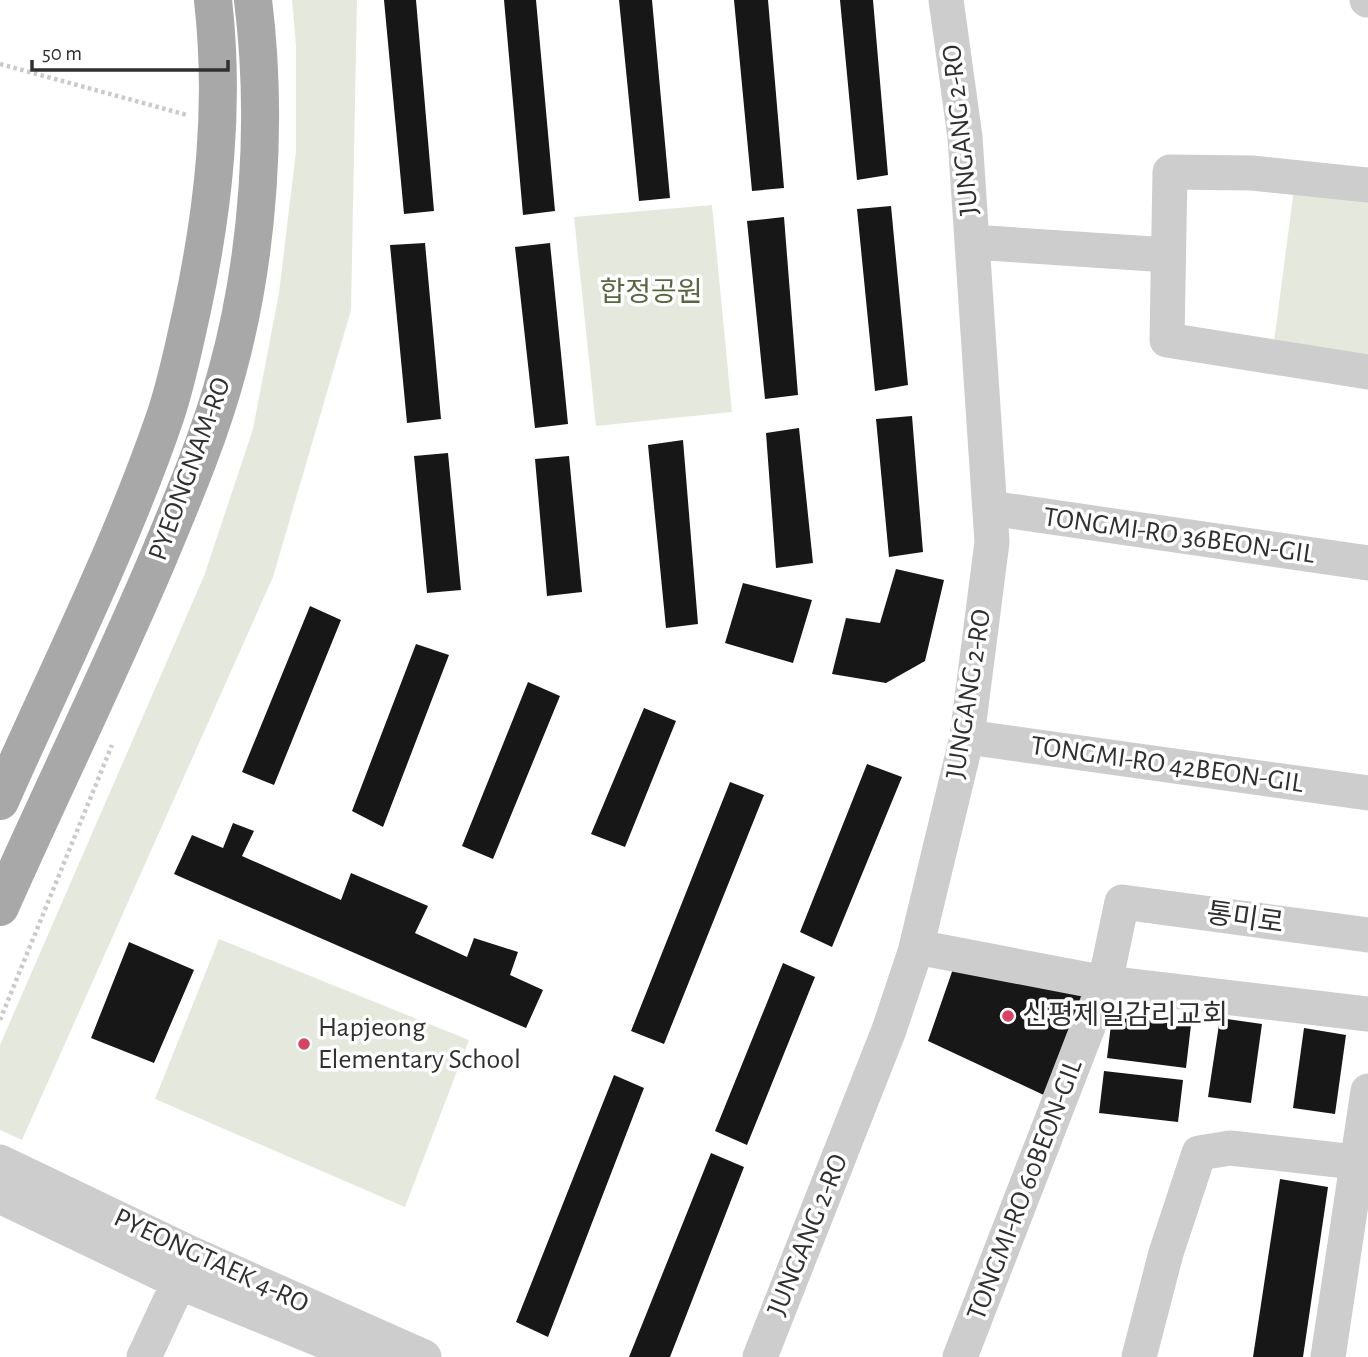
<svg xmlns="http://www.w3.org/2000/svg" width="1368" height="1357" font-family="'Alegreya Sans','Noto Sans KR',sans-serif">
<rect width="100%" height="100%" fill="#fff"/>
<path fill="#e5e9dd" d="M292,0H357L351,310L273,577L22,1140L0,1130V1045L204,576L253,429L279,293L296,151V46Z
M1295,181L1368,191V359L1274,342Z
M712,205L732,412L596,426L574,217Z
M219,939L469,1040L405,1207L155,1099Z"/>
<path fill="#171717" d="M384,0H416L434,211L404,214Z
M504,0H536L555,211L523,215Z
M619,0H652L670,198L639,201Z
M734,0H768L784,188L752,191Z
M840,0H873L888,175L857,180Z
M891,206L908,385L875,391L857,209Z
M784,217L798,395L765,399L747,221Z
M425,243L441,419L407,423L390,245Z
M550,243L568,424L535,428L515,247Z
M912,416L923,552L889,557L876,419Z
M799,428L813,563L776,568L766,433Z
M683,440L698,624L666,628L648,445Z
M448,453L461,590L427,593L414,456Z
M569,456L582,592L547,596L535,459Z
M896,569L944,580L925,661L886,683L832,674L846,618L880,623Z
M743,583L812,600L793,663L725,643Z
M310,606L341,620L274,785L242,772Z
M416,644L449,655L383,827L352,811Z
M528,682L560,696L493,859L462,846Z
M644,708L676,721L625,847L591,834Z
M867,764L902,777L832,947L800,932Z
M730,782L764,795L664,1044L631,1031Z
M233,823L254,831L242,856L341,900L351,873L428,906L415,933L467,957L474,938L518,952L510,975L543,990L526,1028L174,874L192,835L223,848Z
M129,942L194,970L154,1063L91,1038Z
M783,963L815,977L747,1145L715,1131Z
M954,966L1088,990L1048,1097L928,1041Z
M1112,1016L1191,1025L1186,1068L1107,1058Z
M1220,1018L1262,1024L1251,1103L1208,1097Z
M1304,1028L1346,1035L1335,1114L1293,1108Z
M1104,1071L1183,1080L1178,1122L1099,1113Z
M614,1075L644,1088L548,1337L516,1322Z
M711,1153L744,1167L670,1357H629Z
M1280,1179L1328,1187L1303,1357H1253Z"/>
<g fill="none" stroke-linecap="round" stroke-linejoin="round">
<path stroke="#cacaca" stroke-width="4.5" stroke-dasharray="3.5 3.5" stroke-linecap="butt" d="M0,64L187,115
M0,1020L112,745"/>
<path stroke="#cdcdcd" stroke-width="35" d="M1367,0H1368
M1368,185L1252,173L1170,172L1167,340L1368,372
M972,242L1168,255
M990,508L1368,563
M967,737L1368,793
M917,947L1105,983L1368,1014
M0,1162L192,1254L424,1357
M0,1196L179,1282L363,1357
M144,1357L179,1282
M760,1357L889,1030L915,952L967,737L992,542L965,137L946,0
M960,1357L1105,983L1122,902L1368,935
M1139,1357L1166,1253L1199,1153L1230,1148L1355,1162
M1328,1357L1368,1091"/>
<path stroke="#a8a8a8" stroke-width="38" d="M0,801C56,674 120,548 165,417C177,382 184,345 192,310C214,207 225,105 213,0
M0,907C52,790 109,674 159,556C184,496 210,435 227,372C259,256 268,119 253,0"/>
</g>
<g fill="#d64364" stroke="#fff" stroke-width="2.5">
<circle cx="1008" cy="1016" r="7"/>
<circle cx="304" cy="1044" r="7"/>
</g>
<g text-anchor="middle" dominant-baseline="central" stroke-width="7" stroke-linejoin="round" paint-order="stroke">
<g font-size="28" fill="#303030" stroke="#fff">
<text transform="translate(961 130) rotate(-96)">JUNGANG 2-RO</text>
<text transform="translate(190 469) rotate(-70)">PYEONGNAM-RO</text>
<text transform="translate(1179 536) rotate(8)">TONGMI-RO 36BEON-GIL</text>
<text transform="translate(969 694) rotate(-81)">JUNGANG 2-RO</text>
<text transform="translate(1167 765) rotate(8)">TONGMI-RO 42BEON-GIL</text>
<text transform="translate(1245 919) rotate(8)">통미로</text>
<text transform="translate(1025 1190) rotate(-69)">TONGMI-RO 60BEON-GIL</text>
<text transform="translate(808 1235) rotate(-68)">JUNGANG 2-RO</text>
<text transform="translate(211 1261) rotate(25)">PYEONGTAEK 4-RO</text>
</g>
<g font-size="28" fill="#596841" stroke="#fff">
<text x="651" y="293">합정공원</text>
</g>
<g font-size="28" fill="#303030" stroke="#fff" text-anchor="start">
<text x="1022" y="1016">신평제일감리교회</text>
<text x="318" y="1028">Hapjeong<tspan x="318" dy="32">Elementary School</tspan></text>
</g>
</g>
<path d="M32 60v10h196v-10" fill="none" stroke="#303030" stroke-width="3.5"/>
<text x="42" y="60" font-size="21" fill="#303030" stroke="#ffffff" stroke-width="5" paint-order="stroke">50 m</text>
</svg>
